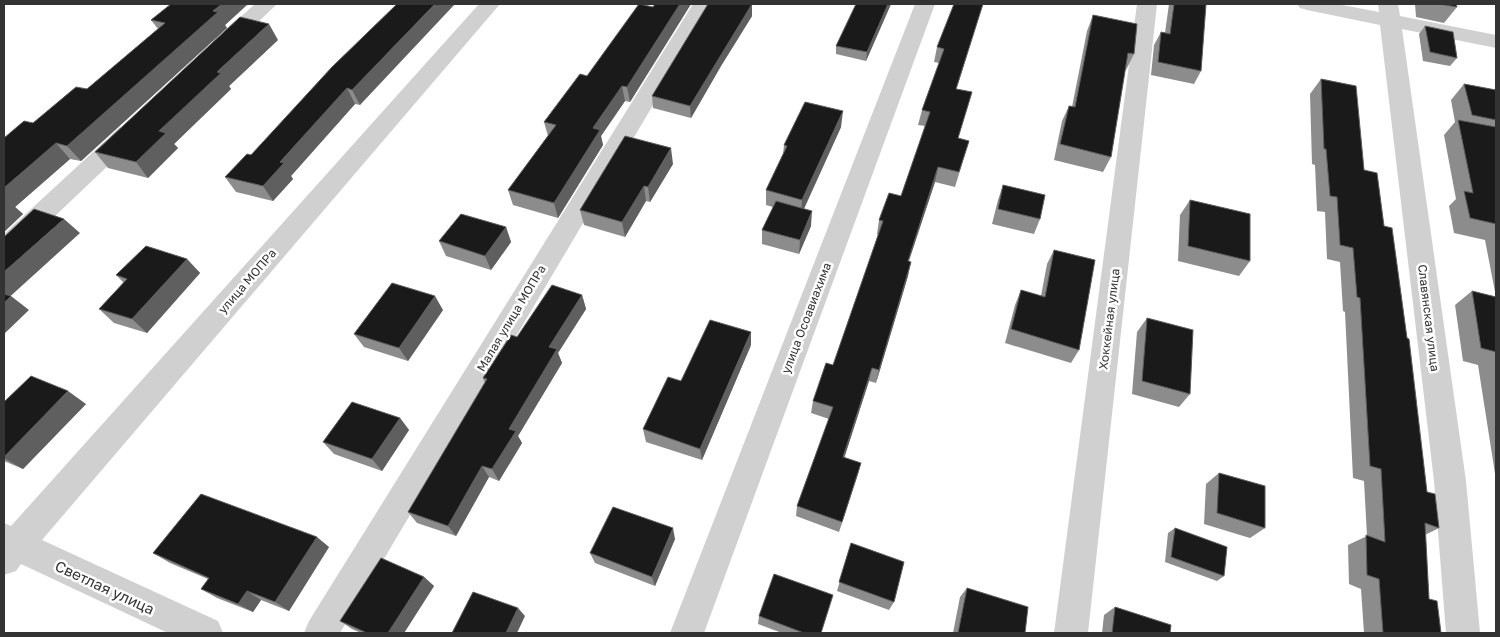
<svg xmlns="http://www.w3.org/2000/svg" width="1500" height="637" font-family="'Golos Text',sans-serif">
<rect width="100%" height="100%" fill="#fff"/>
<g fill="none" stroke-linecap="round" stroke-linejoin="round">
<path fill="#d0d0d0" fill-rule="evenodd" d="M255,4H277L229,50L222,52L215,50L211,45L215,40Z
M479,4H500L42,540L218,621L223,633H168L21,564L16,571L4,575V523L11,526Z
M693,4H713L340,633H304L309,621Z
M915,4H935L704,633H670Z
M1137,4H1157L1088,633H1054Z
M1297,4H1337L1379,12L1378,4H1398L1400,16L1496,35V48L1402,29L1466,481L1480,633H1446L1434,481L1380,25L1307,10L1300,8Z
M127,126L135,128L139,134L135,140L13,256L4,259V234L119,128Z"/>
</g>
<path fill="#8c8c8c" d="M171,4H248L225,25L227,28L81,161L70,159L15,207L23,214L4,232L33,123L87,89L158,29L151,20Z
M397,4L360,105L355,104L291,176L293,179L273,201L236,192L225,177L251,155Z
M655,4H691L630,102L625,101L601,136L603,145L558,218L513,205L508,190L548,136L544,122L653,7Z
M752,4V16L721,66L691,118L653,108L652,96Z
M891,4L866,61L836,54V46Z
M954,4L957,89L972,92L958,138L969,141L955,187L935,182L909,261L908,276L876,383L869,381L844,458L861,463L839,532L796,516L797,506L829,419L811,413L813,401L833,365L878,235L877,234L879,220L901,196L925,126L918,125L922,110L939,63L934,62L937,47Z
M1169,4H1206L1201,71L1194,84L1151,75L1154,45L1161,32L1165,33Z
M1415,4H1456L1457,7L1444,23L1416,17Z
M1093,15L1134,54L1126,70L1125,69L1111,157L1103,172L1054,160L1062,121L1069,106L1072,107L1087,31Z
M1425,26L1457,58L1450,66L1423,61L1419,34Z
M278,40L229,86L231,89L174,144L178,148L148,178L108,168L95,152Z
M1321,79L1364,170L1384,226L1427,492L1439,528L1425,535L1429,599L1441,633H1364L1361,589L1349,584L1348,545L1367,536L1364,481L1353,478L1345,312L1343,311L1340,262L1327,259L1325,212L1317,211L1315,165L1312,164L1310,94Z
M1464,84L1496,90V480L1478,365L1463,361L1455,305L1472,291L1496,297L1485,240L1454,233L1449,206L1456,199L1444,135L1455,122L1451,100Z
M841,127L804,209L811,226L799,254L762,244V230L773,207L766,205V190L783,154L784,145Z
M673,164L650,202L646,201L625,237L584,225L580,210Z
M1003,185L1040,219L1034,234L992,224L998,200Z
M1190,200L1250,261L1239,276L1178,261L1180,215Z
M506,227L511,242L491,270L446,256L439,241Z
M1054,250L1079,350L1071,363L1005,343L1015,305L1021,290L1041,296L1047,264Z
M187,259L200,273L147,333L114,323L99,309L124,283L116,275Z
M582,295L586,309L558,353L562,363L518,436L522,443L499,481L489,477L456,536L417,523L408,512L485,383L483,378L517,337Z
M443,310L408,361L364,347L354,334Z
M1147,318L1190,394L1179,407L1132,394L1137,332Z
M751,345L702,460L646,442L643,429Z
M4,402L86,404L23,469L4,461Z
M400,418L409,430L382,471L334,454L323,442Z
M1219,473L1265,528L1250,538L1204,524L1206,484Z
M1175,528L1224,576L1217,581L1165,562L1168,533Z
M675,539L655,586L595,563L590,553Z
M851,543L894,602L889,610L837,591Z
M329,547L289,611L261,600L253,612L217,598L201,589L208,579L170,563L153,553Z
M424,577L434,586L404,633H361L352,629L340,621Z
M967,588L1025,633H953L960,597Z
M1115,607L1170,633H1102L1104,615Z
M759,616L822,633H782L758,624Z"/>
<path fill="#5f5f5f" d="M222,4H248L225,25L227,28L81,161L67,146Z
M435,4H455L360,105L352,90Z
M680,4H691L630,102L627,87Z
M752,4V16L721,66L691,118L690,106Z
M888,4H891L866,61L867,52Z
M983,4L982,7L952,103L956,89Z
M269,24L278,40L229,86L231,89L174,144L178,148L148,178L136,162L159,131L217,72Z
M622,86L625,101L601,136L603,145L558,218L554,203L593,128Z
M347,88L355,104L291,176L293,179L273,201L263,186L280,162Z
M843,111L841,127L801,215L802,200Z
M56,143L70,159L15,207L23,214L4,232V188Z
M671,148L673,164L650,202L648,187Z
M938,167L935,182L904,275L908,261Z
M644,186L646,201L625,237L622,222Z
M812,211L811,226L799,254L800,240Z
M64,219L80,233L4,302V272Z
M506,227L511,242L491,270L485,256Z
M187,259L200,273L147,333L132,319Z
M911,262L908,276L876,383L879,370Z
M582,295L586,309L558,353L562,363L518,436L522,443L499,481L492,469L509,429L549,347Z
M11,296L29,310L4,334V303Z
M435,296L443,310L408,361L399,348Z
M751,332V345L702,460L700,449Z
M872,368L869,381L841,468L843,457Z
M68,391L86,404L23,469L4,458V457Z
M400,418L409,430L382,471L372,459Z
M861,463L858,474L839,532L842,522Z
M482,466L489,477L456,536L448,526Z
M673,528L675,539L655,586L652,577Z
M317,537L329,547L289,611L275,602Z
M424,577L434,586L404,633H388Z
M247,591L261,600L253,612L238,604Z
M518,608L525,616L517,633H506Z"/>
<path fill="#1a1a1a" stroke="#5f5f5f" d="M171,4H222L213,11L218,12L67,146L56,143L4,188V138L24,121L33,123L76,87L87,89L165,23L151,20Z
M397,4H435L352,90L347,88L280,162L284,163L263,186L225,177L247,154L251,155L332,67Z
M639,4L653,7L655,4H680L627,87L622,86L593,128L600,130L554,203L508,190L556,125L544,122L580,74L587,76Z
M708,4H752L690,106L652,96Z
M856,4H888L867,52L836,46Z
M954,4H983L956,89L972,92L958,138L969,141L959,172L938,167L908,261L911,262L879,370L872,368L843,457L861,463L842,522L797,506L833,407L813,401L826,363L833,365L883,221L879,220L889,193L901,196L930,112L922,110L944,49L937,47Z
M1174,4H1206L1201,71L1158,62L1161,32L1170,34Z
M1439,4H1456L1457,7Z
M1093,15L1137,24L1134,54L1128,53L1111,157L1060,144L1069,106L1075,107Z
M240,17L269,24L217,72L221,73L159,131L166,133L136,162L95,152Z
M1425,26L1453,32L1457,58L1430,52Z
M1321,79L1356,86L1364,170L1377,173L1384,226L1392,228L1407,338L1409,339L1427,492L1435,494L1439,528L1425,523L1429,599L1437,601L1441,633H1383L1379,579L1367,575L1366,535L1385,542L1381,469L1370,466L1360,298L1357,297L1353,248L1340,245L1337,197L1330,196L1326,149H1324Z
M1464,84L1496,90V120L1472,115Z
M805,102L843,111L802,200L766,190L787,146L784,145Z
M1458,120L1496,127V224L1470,218L1464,191L1473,193Z
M625,136L671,148L648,187L644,186L622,222L580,210Z
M1003,185L1045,195L1040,219L998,209Z
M1190,200L1250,214V261L1188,246Z
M776,201L812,211L800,240L762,230Z
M34,209L64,219L4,272V237Z
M461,214L506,227L485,256L439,241Z
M146,246L187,259L132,319L99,309L127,279L116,275Z
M1054,250L1095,260L1079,350L1011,329L1021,290L1045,297Z
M392,283L435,296L399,348L354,334Z
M552,285L582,295L549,347L557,349L509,429L516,431L492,469L482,466L448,526L408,512L487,379L483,378L511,335L517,337Z
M1472,291L1496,297V352L1481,348Z
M4,294L11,296L4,303Z
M1147,318L1193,330L1190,394L1142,381Z
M710,320L751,332L700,449L643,429L668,377L681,381Z
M31,376L68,391L4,457V402Z
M352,402L400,418L372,459L323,442Z
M1219,473L1265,486V528L1217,513Z
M201,494L317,537L275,602L247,591L238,604L201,589L209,578L153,553Z
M613,507L673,528L652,577L590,553Z
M1175,528L1227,547L1224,576L1171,557Z
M851,543L904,562L894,602L839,582Z
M381,558L424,577L388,633H367L340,621Z
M774,574L833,595L821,633H804L759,616Z
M967,588L1028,607L1025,633H958Z
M473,592L518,608L506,633H452Z
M1115,607L1171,625L1170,633H1112Z"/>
<g text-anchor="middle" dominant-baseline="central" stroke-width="5" stroke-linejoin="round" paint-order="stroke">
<g font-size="12" fill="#333" stroke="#fff">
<text transform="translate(247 281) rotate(-49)">улица МОПРа</text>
<text transform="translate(511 318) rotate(-59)">Малая улица МОПРа</text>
<text transform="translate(806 318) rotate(-69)">улица Осоавиахима</text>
<text transform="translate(1429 318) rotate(83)">Славянская улица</text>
<text transform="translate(1109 319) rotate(-83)">Хоккейная улица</text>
</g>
<g font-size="15" fill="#333" stroke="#fff">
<text transform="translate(105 587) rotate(25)">Светлая улица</text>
</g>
</g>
<rect width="1500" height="637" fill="none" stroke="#333333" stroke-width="10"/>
</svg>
